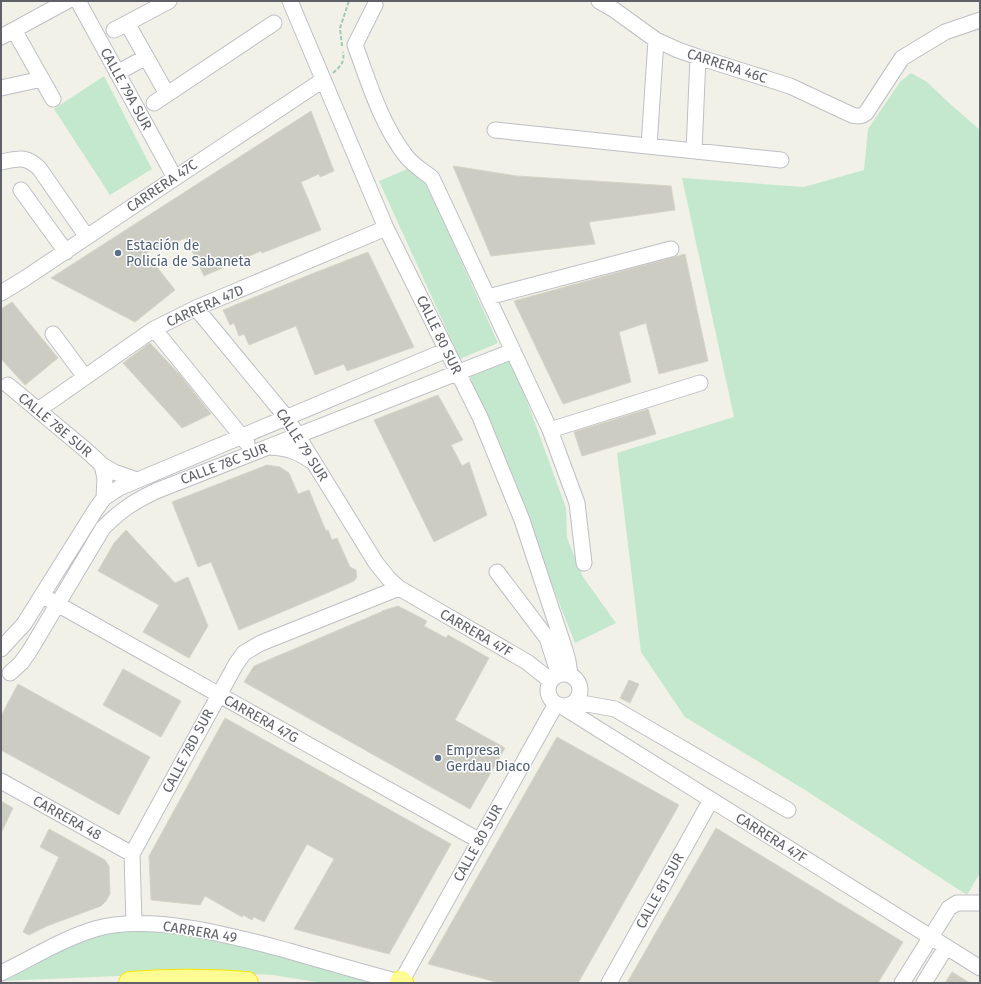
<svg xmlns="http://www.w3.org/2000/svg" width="981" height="984" font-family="'Fira Sans',sans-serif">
<rect width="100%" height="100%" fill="#f1f1e7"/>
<path fill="#c4e8cd" d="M911,73L927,82L948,102L980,130V873L967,895L805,790L685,717L641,652L617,453L734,417L682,178L804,187L864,170L868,129L900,82Z
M104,76L152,169L110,195L54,109Z
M410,168L427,185L498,343L460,359L379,181Z
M512,360L566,508L567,538L583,577L616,623L575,643L470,377Z
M147,931L200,937L275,955L349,975L368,983H322L273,975L212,972L1,981L72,945L106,932Z"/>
<path fill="#ccccc3" stroke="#d6d5c5" d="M311,111L334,171L320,177L319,174L301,182L321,230L262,253L261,251L204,276L186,238L146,253L175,290L135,322L51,278Z
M453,166L517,176L671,186L675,210L589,222L595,244L491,256Z
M368,252L414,347L347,371L344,364L315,375L296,326L249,345L244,334L239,336L234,323L230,325L223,310L309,275Z
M685,254L708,361L659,374L646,323L619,332L631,382L563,404L514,301Z
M12,302L58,358L25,385L1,359V309Z
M150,343L180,375L211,414L182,428L123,363Z
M438,395L463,440L451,445L462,466L469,462L487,515L434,542L374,420Z
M648,409L656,434L582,456L574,432Z
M267,465L280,467L289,473L298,494L309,490L326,531L328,530L332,540L337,538L350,567L356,570L357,577L354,581L327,593L239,630L211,562L198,567L172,502Z
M126,530L175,583L188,577L208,626L189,658L143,632L159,605L98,571L114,543Z
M398,606L427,621L424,626L446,638L448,635L489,658L455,720L505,748L470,809L244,682L254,666L381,612L382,611Z
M123,669L181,701L161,737L103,705Z
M629,680L639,684L630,703L620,698Z
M18,684L150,757L119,815L1,750V716Z
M225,718L451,844L389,954L294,929L334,859L307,844L264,922L254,917L252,920L243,915L242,917L205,896L200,905L151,900L149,856Z
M557,737L679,805L578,983H500L428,964Z
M1,801L13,808L1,833Z
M716,828L903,942L878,983H627Z
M49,829L105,860L109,866L110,894L106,901L101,906L47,926L29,935L23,932L59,857L40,847Z
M952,972L970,983H945Z"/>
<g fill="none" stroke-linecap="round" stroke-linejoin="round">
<g stroke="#bebfc6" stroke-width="17">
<path id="minor" d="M78,1L175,178
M290,1L386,228L480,417L522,520L565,650L568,661L570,675
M599,1L613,9L656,40L678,50L698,57L790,86L852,115C858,116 861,117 866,113L902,58L945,32L980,20
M375,5L355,45C369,83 381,124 406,156C413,165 423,171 432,178L550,430L577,503L584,563
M127,23L167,94
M14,30L53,99
M114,30L169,1
M1,37L67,1
M117,73L146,57
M1,88L42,79
M154,103L274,23
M495,130L781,160
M649,146L656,40
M694,151L698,57
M1,162C18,159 25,155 39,168L87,237
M21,190L66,252
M1,293L24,279L175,178L323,80
M488,297L671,249
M196,308L286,417L376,563L389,579L399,588L527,662L551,681
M154,329L247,443
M53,334L85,377
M8,385L87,451L102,465L114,472L137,480
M38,410L154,329L196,308L386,228
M550,430L700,383
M270,447C289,448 298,452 313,462
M102,465L105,478L104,498
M497,572L547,638L559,675
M50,600L480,841
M1,649L24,624L96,509L104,498L119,488L447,350
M10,673L21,663L29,652L103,528C121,510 133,502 156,491L513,351
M548 690a16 16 0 1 1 32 0a16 16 0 1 1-32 0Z
M576,702L615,709L788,810
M563,707L980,968
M1,781L132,854
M134,923L132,854L236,664L244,653L261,643L399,588
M1,973C32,958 62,939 95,929C151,913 233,936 289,951C327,962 365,973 403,983
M401,982L556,704
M609,983L711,800
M902,983L949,908L957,903H980
M924,983L946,947"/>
</g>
<g stroke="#f8e600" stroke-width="24">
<path id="highway" d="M401,982L402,983
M130,983C169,980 208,980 247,983"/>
</g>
<path stroke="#9dc9b5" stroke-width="2" stroke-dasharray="4 2" stroke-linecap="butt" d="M342,46L340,28L349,1
M333,73C340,67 345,62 343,52"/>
<use href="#minor" stroke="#fff" stroke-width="15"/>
<use href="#highway" stroke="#fefc92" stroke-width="22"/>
</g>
<g fill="#5c6f8a" stroke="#fff" stroke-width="1.5">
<circle cx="118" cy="253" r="4"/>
<circle cx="438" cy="758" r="4"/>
</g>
<g text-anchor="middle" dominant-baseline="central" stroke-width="3" stroke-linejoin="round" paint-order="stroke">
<g font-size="14" fill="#5f6068" stroke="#fff">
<text transform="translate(727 66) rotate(18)">CARRERA 46C</text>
<text transform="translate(126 89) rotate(61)">CALLE 79A SUR</text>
<text transform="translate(162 186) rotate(-34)">CARRERA 47C</text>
<text transform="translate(205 306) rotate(-24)">CARRERA 47D</text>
<text transform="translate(439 335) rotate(64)">CALLE 80 SUR</text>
<text transform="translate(55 425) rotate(40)">CALLE 78E SUR</text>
<text transform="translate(302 445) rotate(57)">CALLE 79 SUR</text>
<text transform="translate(224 464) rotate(-21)">CALLE 78C SUR</text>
<text transform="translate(476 633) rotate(30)">CARRERA 47F</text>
<text transform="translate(261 719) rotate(29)">CARRERA 47G</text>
<text transform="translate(188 751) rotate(-62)">CALLE 78D SUR</text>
<text transform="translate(67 818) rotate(29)">CARRERA 48</text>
<text transform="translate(771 838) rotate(32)">CARRERA 47F</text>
<text transform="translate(478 843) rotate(-61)">CALLE 80 SUR</text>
<text transform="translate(660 891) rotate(-61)">CALLE 81 SUR</text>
<text transform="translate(200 932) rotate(9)">CARRERA 49</text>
</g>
<g font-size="14" fill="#4e5e75" stroke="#fff" text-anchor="start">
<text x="126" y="245">Estación de<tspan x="126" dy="16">Policía de Sabaneta</tspan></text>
<text x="446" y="750">Empresa<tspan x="446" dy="16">Gerdau Diaco</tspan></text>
</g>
</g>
<rect width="981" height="984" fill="none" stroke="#5f6068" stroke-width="4"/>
</svg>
